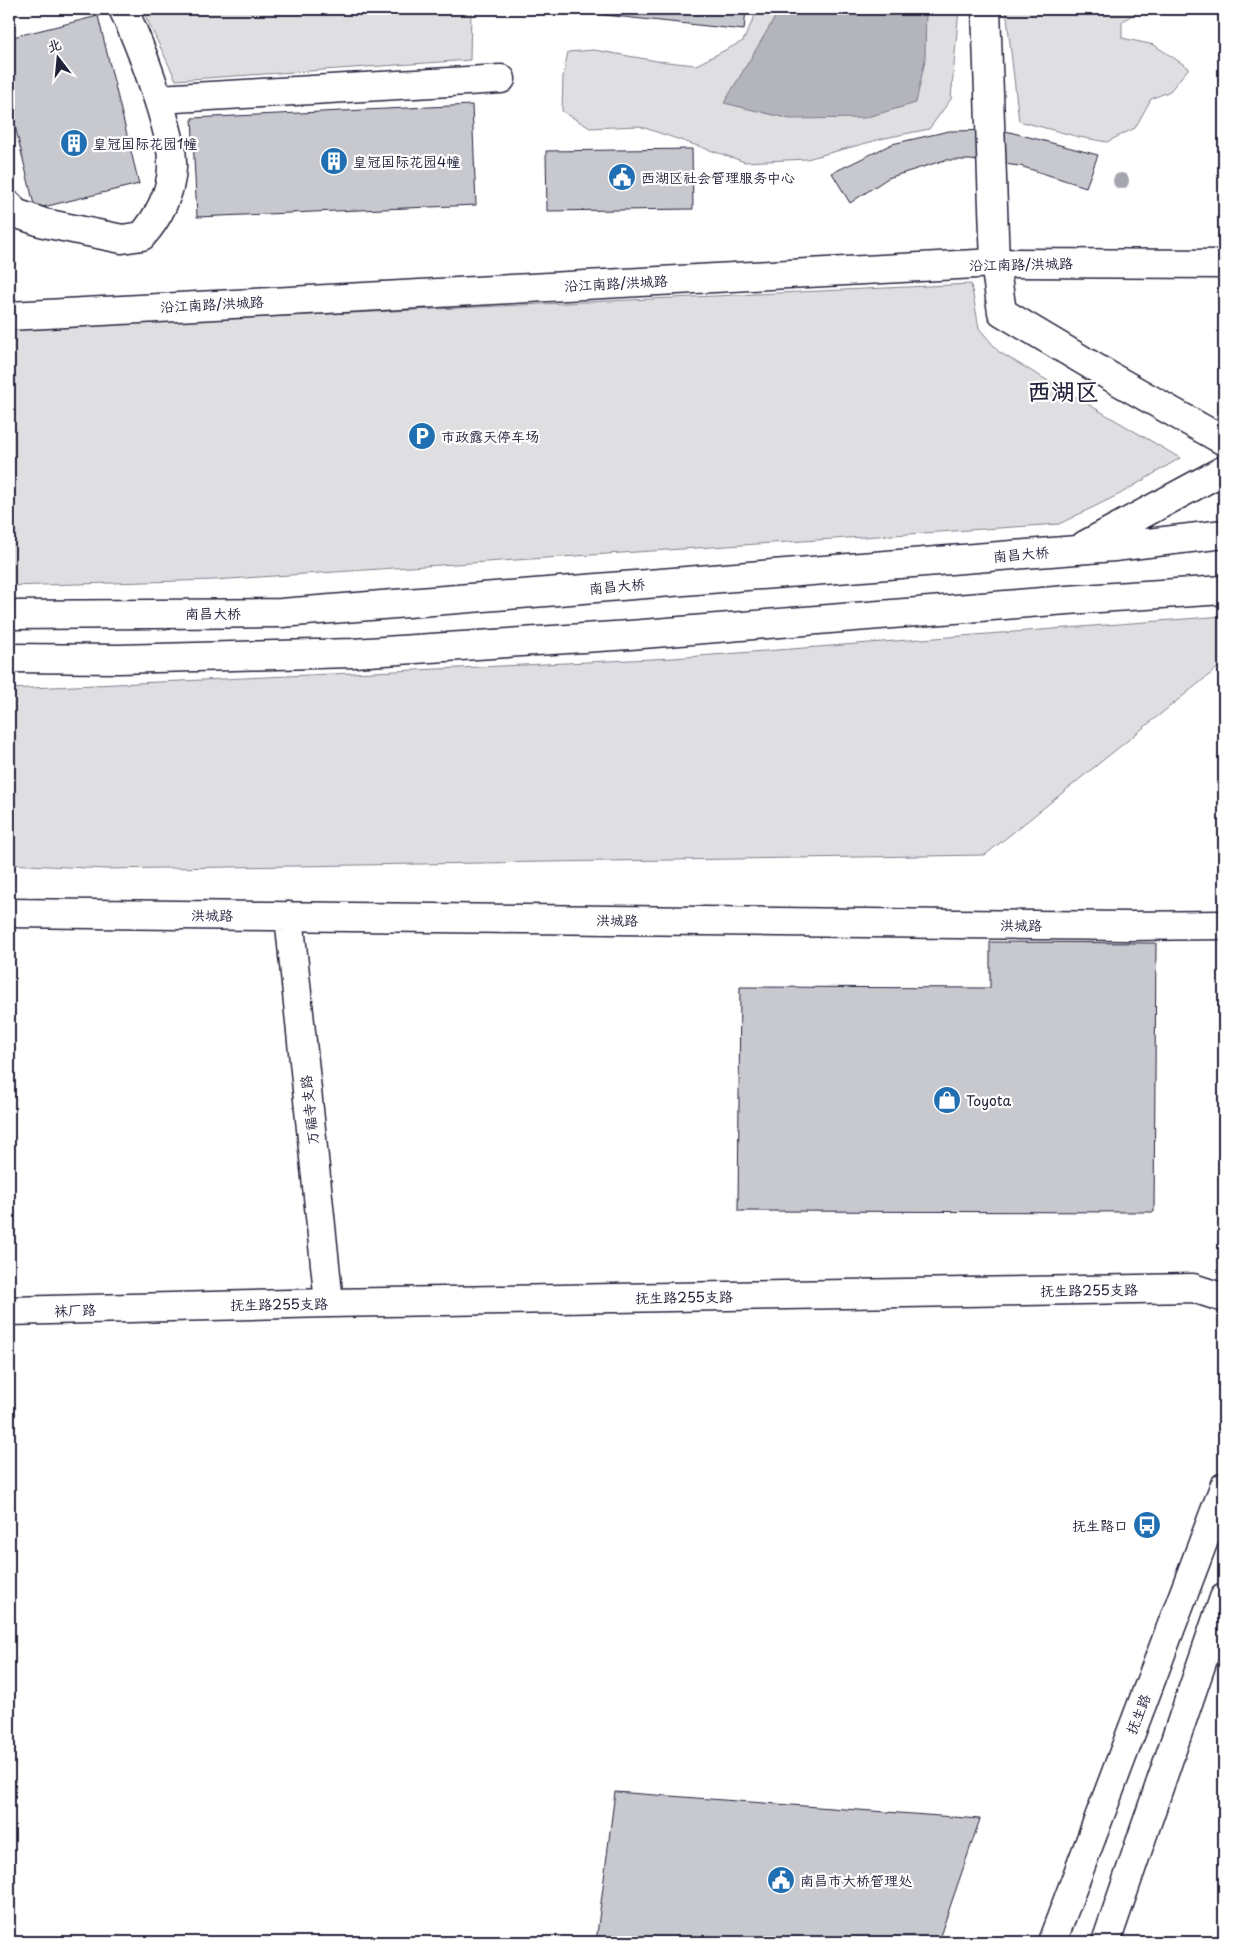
<svg xmlns="http://www.w3.org/2000/svg" width="1233" height="1951" font-family="'Playpen Sans','LXGW WenKai TC',sans-serif">
<rect width="100%" height="100%" fill="#fff"/>
<filter id="ink" filterUnits="userSpaceOnUse"><feTurbulence type="fractalNoise" baseFrequency=".02" numOctaves="2"/><feDisplacementMap in="SourceGraphic" scale="10" xChannelSelector="R" yChannelSelector="G"/><feConvolveMatrix kernelMatrix="1 2 1 2 8 2 1 2 1" color-interpolation-filters="sRGB"/></filter>
<g filter="url(#ink)">
<path fill="#dfdfe2" stroke="#80808e" d="M142,9H471L470,60L176,80Z
M758,9H959L951,99L929,129L885,138L807,159L745,162L639,126L590,128L562,111L563,76L568,52L594,50L657,61L696,65L743,41Z
M1006,9H1167L1136,12L1122,22V38L1154,45L1189,68L1170,91L1151,99L1135,128L1107,142L1079,137L1019,121Z
M971,284L979,328L999,352L1180,458L1120,494L1059,524L214,580L9,586V329Z
M1224,616V663L985,855L106,869L9,864V689L673,658Z"/>
<path fill="#b4b4bc" stroke="#7a7a88" d="M780,9H926L925,60L916,103L864,118L790,119L724,103Z"/>
<path fill="#c8c8cf" stroke="#22223b" d="M549,9H746L744,30Z
M98,16L139,184L35,209L9,101V38Z
M472,105L476,205L197,217L192,118Z
M1002,130L1098,155L1086,187L1020,166L970,160H945L888,178L850,203L832,173L892,144L949,131Z
M692,149L693,209L547,211L546,151Z
M990,942L1156,943L1154,1212L738,1211L740,987L990,988Z
M615,1792L980,1819L938,1942H596Z"/>
<g fill="none" stroke-linecap="round" stroke-linejoin="round">
<g stroke="#22223b" stroke-width="31">
<path id="minor" d="M986,9L995,263
M158,99L501,79
M9,205L15,213L44,223L122,239L142,236C158,218 171,193 172,168C173,149 167,130 162,112C151,76 139,42 123,9
M9,316L995,263L1224,264
M9,913L1127,926L1224,925
M289,916L329,1303
M9,1311L329,1303L1193,1288L1224,1298"/>
</g>
<g stroke="#22223b" stroke-width="31">
<path id="major" d="M1052,1942L1224,1487
M1106,1942L1224,1598"/>
</g>
<g stroke="#22223b" stroke-width="31">
<path id="highway" d="M995,263L1002,312L1111,377L1224,441
M1085,545L1224,470
M9,615L281,613L1114,547L1224,534
M9,658L118,659L353,653L630,635L1067,600L1224,590"/>
</g>
<use href="#minor" stroke="#fff" stroke-width="28"/>
<use href="#major" stroke="#fff" stroke-width="28"/>
<use href="#highway" stroke="#fff" stroke-width="28"/>
</g>
<circle fill="#a5a5af" cx="1121" cy="181" r="8"/>
</g>
<defs>
<g id="building-disc" transform="scale(1.4375)"><circle r="9.5" fill="#1f6fb2" stroke="#fff"/><path d="M-4-6H4V6H1V3H-1V6H-4ZM-2.5-4.3h1.7v1.8h-1.7ZM.8-4.3h1.7v1.8H.8ZM-2.5-1h1.7V.8h-1.7ZM.8-1h1.7V.8H.8Z" fill="#fff"/></g>
<g id="civic-disc" transform="scale(1.4375)"><circle r="9.5" fill="#1f6fb2" stroke="#fff"/><path d="M-.6-6.5H3V-4.5H.6V-3L4-1V1h2V6H-6V1h2V-1L-.6-3ZM-1.2 2.5V6h2.4V2.5Z" fill="#fff"/></g>
<g id="parking-disc" transform="scale(1.4375)"><circle r="9.5" fill="#1f6fb2" stroke="#fff"/><path d="M-3.5-5.5H1a3.5 3.5 0 0 1 0 7H-1V5.5H-3.5ZM-1-3.4V-.6H.8a1.4 1.4 0 0 0 0-2.8Z" fill="#fff"/></g>
<g id="shop-disc" transform="scale(1.4375)"><circle r="9.5" fill="#1f6fb2" stroke="#fff"/><path d="M-5-2.5h2.3a2.7 3.5 0 0 1 5.4 0H5L5.5 6h-11ZM-1.5-2.5h3a1.5 2.3 0 0 0-3 0Z" fill="#fff"/></g>
<g id="bus-disc" transform="scale(1.4375)"><circle r="9.5" fill="#1f6fb2" stroke="#fff"/><path d="M-5-6H5V4H4V6H2V4H-2V6H-4V4H-5ZM-3.5-4V0h7V-4ZM-3.5 1.2v1.5H-2V1.2ZM2 1.2v1.5H3.5V1.2Z" fill="#fff"/></g>
</defs>
<g fill-rule="evenodd">
<use href="#building-disc" x="74" y="143"/>
<use href="#building-disc" x="334" y="161"/>
<use href="#civic-disc" x="622" y="177"/>
<use href="#parking-disc" x="422" y="436"/>
<use href="#shop-disc" x="947" y="1100"/>
<use href="#bus-disc" x="1147" y="1525"/>
<use href="#civic-disc" x="781" y="1880"/>
</g>
<g text-anchor="middle" dominant-baseline="central" stroke-width="4.5" stroke-linejoin="round" paint-order="stroke">
<g font-size="14" fill="#22223b" stroke="#fff" text-anchor="start">
<text x="93" y="143">皇冠国际花园1幢</text>
<text x="353" y="161">皇冠国际花园4幢</text>
<text x="641" y="177">西湖区社会管理服务中心</text>
<text x="441" y="436">市政露天停车场</text>
<text x="966" y="1100">Toyota</text>
<text x="1128" y="1525" text-anchor="end">抚生路口</text>
<text x="800" y="1880">南昌市大桥管理处</text>
</g>
<g font-size="14" fill="#22223b" stroke="#fff">
<text transform="translate(1021 264) rotate(-1)">沿江南路/洪城路</text>
<text transform="translate(616 283) rotate(-3)">沿江南路/洪城路</text>
<text transform="translate(212 304) rotate(-3)">沿江南路/洪城路</text>
<text transform="translate(1021 554) rotate(-5)">南昌大桥</text>
<text transform="translate(617 586) rotate(-5)">南昌大桥</text>
<text x="213" y="613">南昌大桥</text>
<text transform="translate(212 915) rotate(1)">洪城路</text>
<text transform="translate(617 920) rotate(1)">洪城路</text>
<text transform="translate(1021 925) rotate(1)">洪城路</text>
<text transform="translate(309 1110) rotate(-96)">万福寺支路</text>
<text transform="translate(1089 1290) rotate(-1)">抚生路255支路</text>
<text transform="translate(684 1297) rotate(-1)">抚生路255支路</text>
<text transform="translate(279 1304) rotate(-1)">抚生路255支路</text>
<text transform="translate(75 1310) rotate(-2)">袜厂路</text>
<text transform="translate(1138 1714) rotate(-69)">抚生路</text>
</g>
<g font-size="24" font-weight="bold" fill="#22223b" stroke="#fff">
<text x="1063" y="390">西湖区</text>
</g>
</g>
<rect width="1233" height="1951" fill="none" stroke="#fff" stroke-width="30"/>
<rect x="15" y="15" width="1203" height="1921" fill="none" stroke="#22223b" stroke-width="2" filter="url(#ink)"/>
<g transform="translate(58 58) rotate(344)" stroke="#ffffff" stroke-width="4" paint-order="stroke">
<path d="M0-4L9 19L0 12L-9 19Z" fill="#22223b"/>
<text y="-8" font-size="14" font-weight="bold" text-anchor="middle" fill="#22223b">北</text>
</g>
</svg>
